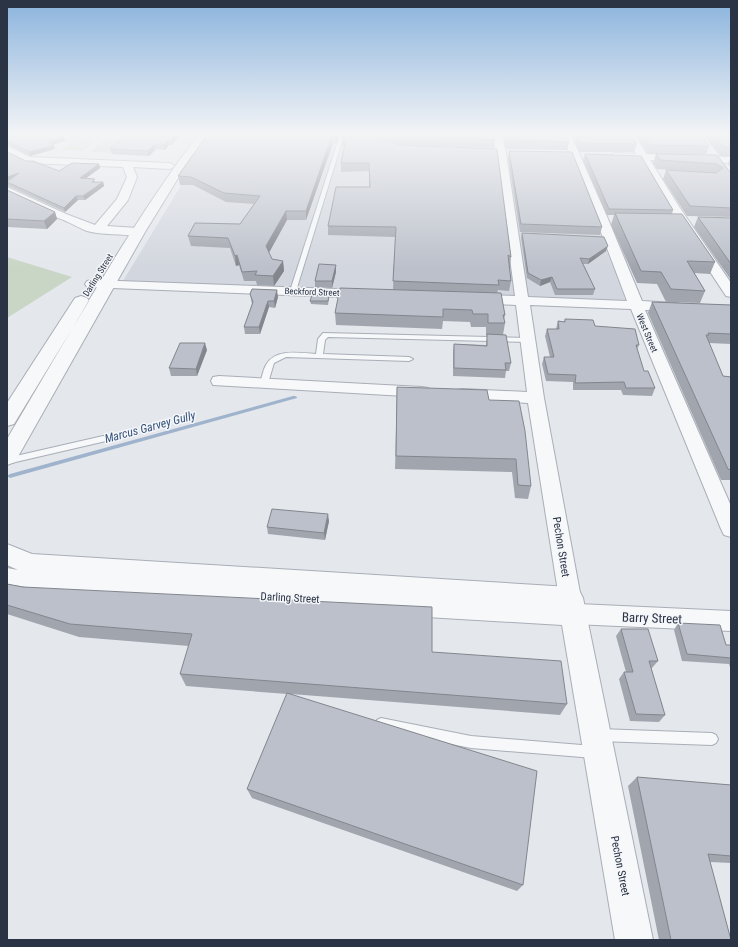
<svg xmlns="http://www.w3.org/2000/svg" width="738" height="947" font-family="'Roboto Condensed',sans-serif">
<rect width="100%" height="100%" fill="#e4e7ec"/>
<path fill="#d2d6de" d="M297,135H355L401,150L494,157L572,160L626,301L123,281L188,174Z"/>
<path fill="#c9d6c5" d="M77,138L98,139L83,151L61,150Z
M105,139L126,140L112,153L90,152Z
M7,257L72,277L7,318Z"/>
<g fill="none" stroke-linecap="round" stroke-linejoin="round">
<path fill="#9fb4cc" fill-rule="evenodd" d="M293,396H295L297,397V398L10,478L7,476L10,474Z"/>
<g stroke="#a9aeb7" stroke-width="2">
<path id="service" d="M340,135H344L296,291L291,292L290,291Z
M323,333L528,338L532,340L528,342L328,337L325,340L323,354L409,357L413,359L409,361L286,357L274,363L268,383L267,385H261L260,383C262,377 263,370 266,365C275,348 300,353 316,354L318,339Z
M103,436L106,437L107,439L106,441L7,464V458Z
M381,718L471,736L594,746L599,747L600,752L599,757L594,758L471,748L381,730L377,728L375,724L377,720Z
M599,729L712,733L716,735L718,739L716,743L712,745L599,741L595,739L593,735L595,731Z"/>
</g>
<g stroke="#a9aeb7" stroke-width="2">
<path id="minor" d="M59,135H71L72,137L67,140Z
M493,135H502L506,153L528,297L627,301L596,219L562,135H571L608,219L642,301L676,303L681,304L683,307L681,310L676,311L645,310L731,506V537L724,535L721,529L631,309L530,305L544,398L581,598L578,604L731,611V631L573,624L565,621L561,614L566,606L562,605L559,598L528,403L462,399L456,398L454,394L456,390L462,389L527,392L516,305L477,303L472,302L470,299L472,296L477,295L515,296L496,153Z
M626,135H635L646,154L731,157V163L650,160L680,208L731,283V297L726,296L724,293L668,208L640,160L615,159L610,156L615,153L636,154Z
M7,146L30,157L170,163L175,166L170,169L133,167L137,177L128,200L107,226L138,228L142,229L144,232L142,235L138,236C123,234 101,235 87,231C77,227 68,221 58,218L7,194V187L66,214L95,225L117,199L127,177L123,167L28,163L7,153Z
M92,280L364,290L369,291L371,294L369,297L364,298L87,287L85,284L87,281Z
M219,376L422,387L428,388L430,392L428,396L422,397L213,385L211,381L213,377Z"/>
</g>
<g stroke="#a9aeb7" stroke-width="2">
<path id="tertiary" d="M198,135H209L180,175L145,232L15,462L7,465V439C68,337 126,231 198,135Z
M81,296L87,298L89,301L14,424L7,426V403L75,298Z
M7,544L32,554L570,587L579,590L583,598L653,940H615L562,625L24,593L7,590V568L18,570L7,565Z"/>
</g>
<use href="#service" fill="#f7f8fa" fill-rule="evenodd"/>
<use href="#minor" fill="#f7f8fa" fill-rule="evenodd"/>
<use href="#tertiary" fill="#f7f8fa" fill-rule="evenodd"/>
</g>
<path fill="#a1a5ae" d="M7,135L65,141L53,144L55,149L30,156L8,145H7Z
M180,135L172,145H169L165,150L156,149L149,156L112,154L110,149Z
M207,135H339L336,144L333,143L306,220H287L269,253L272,259L283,261L284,271L274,286L257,285L256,281H244L239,265L236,266L230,248L191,246L188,236L240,224L254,204L226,202L193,185H180L178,176Z
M343,135L511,257L510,267H509L511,281L509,291L498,290L497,293L505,315L504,320L505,323L503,335L511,363L509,371H506L505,378L453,376V352L454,344L486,345L487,336L486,335V327H471L470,322L443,321L442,329L336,325L335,313L393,290L395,237L328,235V226L369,187V171L341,172V163L344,146H342V138Z
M376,135H494L495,140L494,148L401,145Z
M503,135H566L569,142L567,150L506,149Z
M572,135H632L637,144L634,152H579Z
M636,135H700L709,146L706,154H648Z
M703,135H731V156H720Z
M509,151L602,227L600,235L520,232L508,158Z
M585,154L673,210L672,214L715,262L710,274L694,273L705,291L700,303L666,302L657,284L637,283L611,225L614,215H607L583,160Z
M656,154L717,155L729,171L731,172V217L687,216L663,179L666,170L713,173L657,169L653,163Z
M731,156V168L728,164Z
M26,161L59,171L99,164L100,168L86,178L96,182H103L104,186L85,200H78L65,212L8,186L7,182Z
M7,190L55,212L57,219L47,229L7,227Z
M698,217L731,218V280L694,227Z
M522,233L606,251L588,264H582L595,289L593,295H555L550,282L540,286L527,278L521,238Z
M336,265V272L332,288L315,287V281Z
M250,294L278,297L275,308L269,307L260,334H245L244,327L252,304Z
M329,299L328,305L311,304L310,301Z
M652,302L731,305V344L709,343L723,376L731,377V480H721L648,313Z
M565,319L595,326L639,345L637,349L644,371L655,388L652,396L623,395L621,390H573V382L546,381L542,364L544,357H550L545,336L547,329H556L558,321L564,322Z
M207,350L197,376H171L169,368Z
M397,387L489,400L531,486L528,499L515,498L512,472L395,469Z
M329,521L325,540L268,534L267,527Z
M7,584L432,652L567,704L560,715L291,694L523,885L517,891L252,798L247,789L287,694L186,686L180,674L189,646L79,637L7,614Z
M678,623L726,645H731V670L729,664L682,661L674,630Z
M621,629L658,661L652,668H651L665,715L659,722L630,721L619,679L624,672H626L616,636Z
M637,777L731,785V863L710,862L731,940H659L628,786Z"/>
<path fill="#83868d" d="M175,135H180L172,145L171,140Z
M332,135L333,143L306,220V211Z
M335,135H339L336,144L335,136Z
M64,137L65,141L49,146L48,142Z
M168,140L169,145L165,150L164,145Z
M54,145L55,149L30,156L29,152Z
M154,145L156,149L149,156L148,151Z
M99,164L100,168L81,182L80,178Z
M19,173L7,181V177Z
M103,182L104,186L85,200L83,196Z
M76,196L78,200L65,212L64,208Z
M286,211L287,220L267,256L266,246Z
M55,212L57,219L47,229L44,221Z
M608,246L606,251L588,264L589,259Z
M237,255L239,265L236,266L235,256Z
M283,261L284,271L274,286L273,276Z
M336,265V272L332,288V281Z
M552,277L550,282L540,286L541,280Z
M277,290L278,297L275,308L274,301Z
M268,301L269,307L260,334L259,327Z
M205,343L207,350L197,376L196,369Z
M328,514L329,521L325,540L324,533Z"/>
<path fill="#bbc0ca" stroke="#83868d" d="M7,135H61L64,137L48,142L54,145L29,152L7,141Z
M125,135H175L171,140H168L164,145H154L148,151L110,149Z
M207,135H332L306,211H286L266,246L272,259L283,261L273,276L255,275L257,271L242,272L237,255L235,256L228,238L188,236L195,223L240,224L260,196L224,193L191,177L178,176Z
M343,135H374L400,145L497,149L511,257L508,255L511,281L498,280L499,285L393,281L396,227L328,226L336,187H370L369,163H341L346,139L342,138Z
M399,135H494L495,140L402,136Z
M506,135H566L569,142L508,140Z
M577,135H632L637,144L581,143Z
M644,135H700L709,146L650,145Z
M713,135H731V147H723Z
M509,151L572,152L602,227L521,224Z
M7,152L26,161H33L59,171L72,163L99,164L80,178L95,179L92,182H103L83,196H76L64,208L7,182L19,173L7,177Z
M585,154L641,156L673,210L609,209Z
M656,154L717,155L729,171L731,172V208L690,206L666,170L716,173L723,168L717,164L660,160Z
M7,190L55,212L44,221L7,219Z
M615,213L682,214L715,262L687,261L705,291L671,289L661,272L641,271Z
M698,217L731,218V264Z
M522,233L604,237L608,246L589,259L580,258L595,289H557L552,277L541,280L528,273Z
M319,264L336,265L332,281H315Z
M340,288L501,293L505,315H503L505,323H488V314H473L472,310L443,309V317L335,313Z
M252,289L277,290L274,301H268L259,327H244L253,302L250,294Z
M312,295L329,296L328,301H310Z
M652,302L731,305V334L708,333L709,335H706L723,376L731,377V470L728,469Z
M565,319L593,320L595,326L635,329L639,345H636L644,371H648L655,388H626L624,382L575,383L576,375L548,374L544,357H554L547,329H559L558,321L565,322Z
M487,334L506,335L511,363H505L506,370L454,368V344L487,346Z
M180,343H205L196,369L169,368Z
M397,387L487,390L489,400L519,401L525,431L531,486L518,485L516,459L396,456Z
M272,509L328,514L324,533L267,527Z
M7,584L23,587L432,607V652L561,661L567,704L180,674L192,634L70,624L7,605Z
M678,623L720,625L726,645H731V658L687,654Z
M621,629H648L658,661H649L665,715L636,714L624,672H633Z
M287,693L537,771L523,885L247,789Z
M637,777L731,785V856L708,854L731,940H671Z"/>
<linearGradient id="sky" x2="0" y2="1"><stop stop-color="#8bb4dd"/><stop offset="0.5" stop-color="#f3f4f6"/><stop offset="1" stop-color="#f3f4f6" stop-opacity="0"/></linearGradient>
<rect width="738" height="268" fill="url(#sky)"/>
<g text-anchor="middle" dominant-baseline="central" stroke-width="3" stroke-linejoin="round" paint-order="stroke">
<g font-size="9" fill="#2b3445" stroke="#f4f6f9">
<text transform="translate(98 275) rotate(-58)">Darling Street</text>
<text transform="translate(312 292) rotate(2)">Beckford Street</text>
<text transform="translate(647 333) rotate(67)">West Street</text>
</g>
<g font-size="11" fill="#2b3445" stroke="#f4f6f9">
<text transform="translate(561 547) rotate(81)">Pechon Street</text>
<text transform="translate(290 598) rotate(3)">Darling Street</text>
<text transform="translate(620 866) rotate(79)">Pechon Street</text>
</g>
<g font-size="12" font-style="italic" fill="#34527a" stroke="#f4f6f9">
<text transform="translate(150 427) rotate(-15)">Marcus Garvey Gully</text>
</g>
<g font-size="13" fill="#2b3445" stroke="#f4f6f9">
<text transform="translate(652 618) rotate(2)">Barry Street</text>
</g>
</g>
<rect width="738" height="947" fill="none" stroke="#2b3445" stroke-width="16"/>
</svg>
